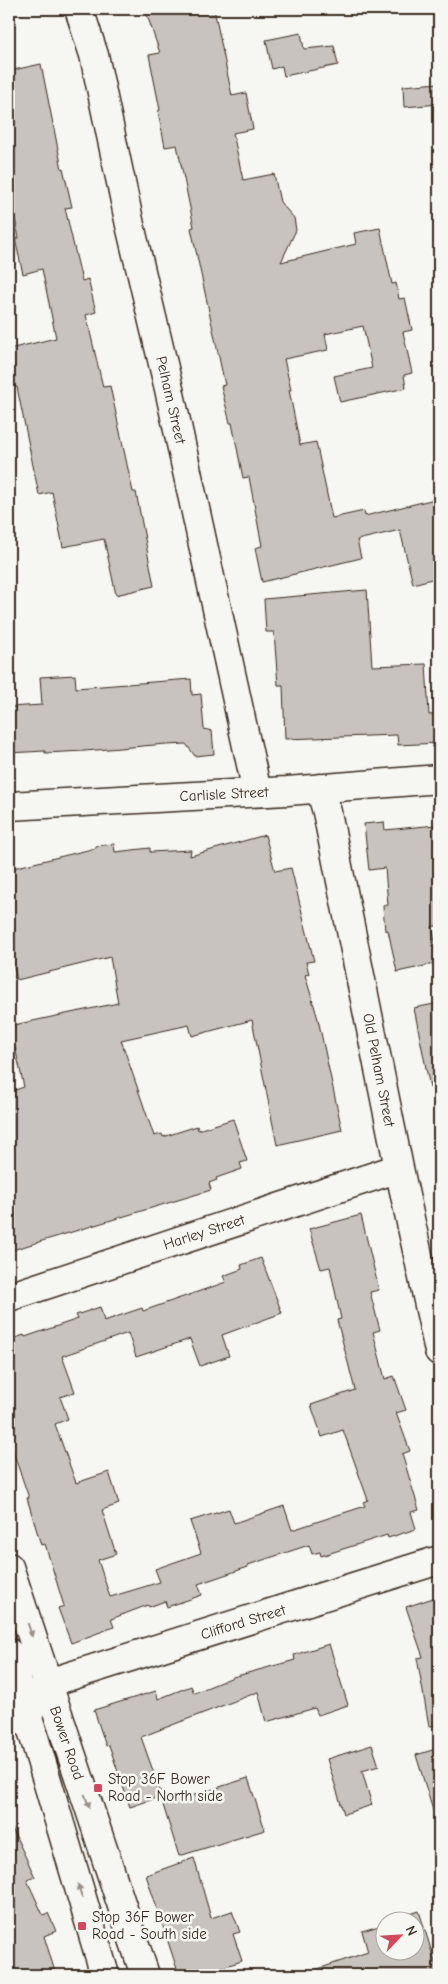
<svg xmlns="http://www.w3.org/2000/svg" width="448" height="1984" font-family="'Comic Neue',sans-serif">
<rect width="100%" height="100%" fill="#f6f6f2"/>
<filter id="ink" filterUnits="userSpaceOnUse"><feTurbulence type="fractalNoise" baseFrequency=".02" numOctaves="2"/><feDisplacementMap in="SourceGraphic" scale="10" xChannelSelector="R" yChannelSelector="G"/><feConvolveMatrix kernelMatrix="1 2 1 2 8 2 1 2 1" color-interpolation-filters="sRGB"/></filter>
<g filter="url(#ink)">
<path fill="#c8c3be" stroke="#3b2a1e" d="M145,9H214L232,96L246,93L253,129L233,133L243,180L274,174L280,202L294,218L296,230L281,262L356,244L354,233L380,228L392,284L396,283L399,299L405,298L412,330L403,332L412,373L404,375L406,388L340,402L334,376L372,368L363,326L325,334L328,350L284,359L291,390H289L300,445L316,442L332,518L364,511L365,516L439,498V577L413,584L400,530L357,540L361,558L262,582L255,548L262,546L249,477L243,478L232,423H230L221,386L225,385L191,228L194,227L177,145L165,147L158,111L160,110L149,55L160,53Z
M301,33L304,49L334,46L338,65L284,76L282,66L272,69L266,40Z
M41,64L62,169L63,168L72,207L65,208L82,281L88,279L96,312L86,315L103,387L110,386L133,492H136L154,586L116,595L104,539L63,547L52,492L39,495L17,387H14L9,364V349L56,338L42,269L23,274L15,239L19,238L9,190V71Z
M439,83V104L404,107L403,86Z
M367,590L372,666L426,664L429,715L439,714V743L398,745L397,735L285,739L283,685H278L274,632H266L264,599Z
M75,675L76,688L191,679L192,695L201,694L204,729L212,731L214,754L195,756L186,744L166,745V744L85,751L45,753V751L9,753V707L42,705L40,677Z
M384,822L385,830L436,825L439,850V926H432L439,963L397,972L388,930L385,931L383,906L388,905L385,868L369,870L364,824Z
M265,835L275,871L291,868L314,961L306,962L309,974L305,975L318,1019L342,1130L277,1145L252,1020L192,1036L189,1025L121,1040L154,1136L162,1134L163,1137L197,1126L198,1130L233,1119L247,1161L240,1163L242,1169L216,1178L217,1180L209,1183L211,1190L9,1251V1092L24,1087L15,1047L9,1049V1026L118,1003L110,957L17,980L9,945V869L96,848V846L114,844L115,852L150,848V852L191,850L190,856Z
M439,1003V1087L430,1088L414,1008Z
M361,1215L379,1290L370,1292L380,1330L373,1332L385,1379L394,1376L406,1410L396,1413L410,1451L402,1454L419,1510L411,1512L416,1529L388,1538L387,1535L321,1556L320,1552L312,1554L309,1545L248,1565V1567L198,1584L202,1595L167,1607L165,1601L149,1607L148,1605L111,1619L114,1627L71,1643L58,1608L64,1606L45,1544L41,1545L27,1498H29L9,1440V1340L24,1335L25,1337L78,1319L76,1315L100,1307L104,1321L142,1308L143,1311L226,1282L223,1276L242,1269L241,1265L261,1258L282,1313L222,1335L229,1356L200,1366L190,1339L136,1357L128,1333L62,1356L75,1392L60,1397L68,1419L55,1424L76,1483L109,1472L119,1504L102,1510L116,1554L98,1560L110,1597L160,1582L155,1569L201,1553L190,1521L229,1509L234,1523L284,1506L292,1530L365,1506L363,1502L368,1500L343,1430L322,1437L311,1405L355,1390L337,1320L341,1319L330,1267L321,1269L309,1229Z
M439,1596V1725L429,1726L417,1658L423,1657L406,1607Z
M329,1644L348,1705L318,1715L315,1708L266,1722L258,1692L141,1737L162,1796L130,1807L109,1745L106,1746L94,1710L156,1691L158,1699L191,1686L194,1693L233,1677L295,1660L294,1655Z
M372,1745L379,1766L362,1771L372,1805L344,1814L327,1759Z
M439,1748V1816L435,1817L416,1755Z
M248,1778L265,1830L179,1856L163,1805Z
M9,1822L35,1877L27,1880L43,1915L48,1913L56,1931L44,1936L56,1975H9Z
M194,1858L211,1918L232,1911L240,1932L233,1934L242,1961L196,1975H179L146,1875Z
M419,1911L439,1975H309V1972L368,1952L362,1931L386,1924V1952H416V1922H394L397,1920L396,1919Z"/>
<g fill="none" stroke-linecap="round" stroke-linejoin="round">
<g stroke="#3b2a1e" stroke-width="31">
<path id="minor" d="M79,9L94,55L130,225L169,389L257,792
M320,788L327,812L399,1168L439,1351
M9,806L287,791L439,779
M9,1297L399,1168
M9,1721L28,1713L48,1683L439,1560"/>
</g>
<g stroke="#3b2a1e" stroke-width="31">
<path id="major" d="M9,1567L145,1975
M9,1653L105,1975"/>
</g>
<use href="#minor" stroke="#f6f6f2" stroke-width="28"/>
<use href="#major" stroke="#f6f6f2" stroke-width="28"/>
</g>
<defs><path id="oneway-solid" d="M-6-.8H1V-3.2L6.5 0L1 3.2V.8H-6Z" transform="scale(1.25)"/></defs>
<g fill="#989088">
<use href="#oneway-solid" transform="translate(30 1630) rotate(72)"/>
<use href="#oneway-solid" transform="translate(87 1801) rotate(71)"/>
<use href="#oneway-solid" transform="translate(80 1891) rotate(-106)"/>
</g>
</g>
<g fill="#d1495b" stroke="#f6f6f2" stroke-width="2">
<rect x="93" y="1783" width="10" height="10" rx="2.5"/>
<rect x="77" y="1921" width="10" height="10" rx="2.5"/>
</g>
<g text-anchor="middle" dominant-baseline="central" stroke-width="5" stroke-linejoin="round" paint-order="stroke">
<g font-size="15" fill="#3b2a1e" stroke="#f6f6f2">
<text transform="translate(171 400) rotate(77)">Pelham Street</text>
<text transform="translate(224 794) rotate(-3)">Carlisle Street</text>
<text transform="translate(379 1070) rotate(79)">Old Pelham Street</text>
<text transform="translate(204 1232) rotate(-18)">Harley Street</text>
<text transform="translate(243 1622) rotate(-17)">Clifford Street</text>
<text transform="translate(67 1743) rotate(71)">Bower Road</text>
</g>
<g font-size="15" fill="#3b2a1e" stroke="#f6f6f2" text-anchor="start">
<text x="108" y="1779">Stop 36F Bower<tspan x="108" dy="17">Road - North side</tspan></text>
<text x="92" y="1917">Stop 36F Bower<tspan x="92" dy="17">Road - South side</tspan></text>
</g>
</g>
<rect width="448" height="1984" fill="none" stroke="#f6f6f2" stroke-width="30"/>
<rect x="15" y="15" width="418" height="1954" fill="none" stroke="#3b2a1e" stroke-width="2" filter="url(#ink)"/>
<g transform="translate(400 1936) rotate(65)"><circle r="24" fill="#f6f6f2" stroke="#aba49d"/>
<path d="M0-4L9 19L0 12L-9 19Z" fill="#d1495b"/>
<text y="-8" font-size="14" font-weight="bold" text-anchor="middle" fill="#3b2a1e">N</text>
</g>
</svg>
